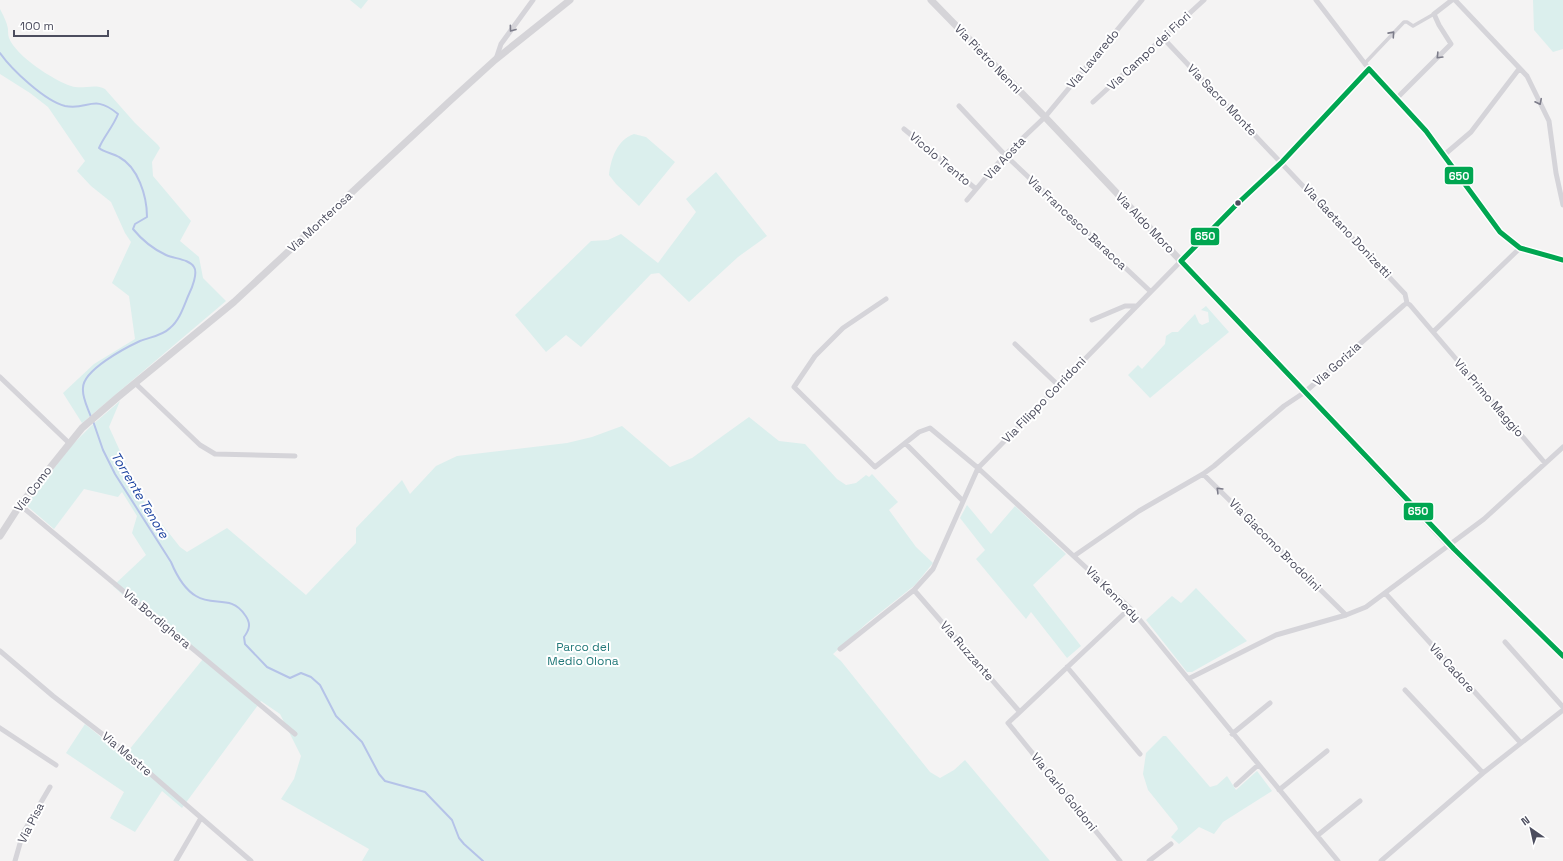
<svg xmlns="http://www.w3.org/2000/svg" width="1563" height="861" font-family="'Space Grotesk',sans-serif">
<rect width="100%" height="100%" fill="#f4f3f3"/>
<path fill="#dbefed" d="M350,0H368L361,9Z
M1533,0H1563V49L1553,52L1534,30Z
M0,9C3,15 7,22 8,29C8,32 8,35 9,38C16,56 53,80 71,86C83,90 94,83 105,89L135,123L158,145L160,148L152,162L153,176L191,221L180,241L199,257L203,278L226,301L82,423L63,393L94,364L135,339L129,296L112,283L131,242L125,233L111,202L91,186L77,171L85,161L48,107L30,93L0,74Z
M634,134L646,137L675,162L639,206L616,184L609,175C611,158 617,140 634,134Z
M716,172L767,236L738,257L689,302L659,273L651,274L581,347L566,335L546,352L515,315L591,241L608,240L621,234L658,263L696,212L686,199Z
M1206,306L1229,332L1150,398L1128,375L1138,365L1142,369L1165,344L1166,336L1172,332H1178L1195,314L1199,323L1202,325L1209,322L1208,312L1201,310Z
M120,401L109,427L142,499L180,547L187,552L227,528L306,595L356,543V528L402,480L410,494L436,466L457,456L567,443L592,437L622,426L670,467L692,458L749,417L779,441L805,444L837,479L846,485L856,483L866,475L869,477L872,474L898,502L889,510L916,547L933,563L915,585L867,623L833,654L841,661L930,772L940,778L954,770L965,760L1050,861H362L369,849L281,799L294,779L301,756L280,714L261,701L182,808L162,791L135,832L110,818L124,792L66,753L85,724L124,756L203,659L156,625L113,586L146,555L132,533L137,516L122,492L118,497L84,489L54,529L26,505L72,445L91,426Z
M967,505L991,534L1015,506L1066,554L1033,585L1081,646L1067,658L1031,612L1026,619L976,559L985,550L960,518Z
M1196,588L1247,641L1192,672H1187L1146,620L1172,596L1181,603Z
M1163,736H1166L1210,787L1217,785L1227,776L1236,790L1257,771L1272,791L1223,822L1214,834L1199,827L1179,844L1171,837L1178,829L1177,826L1148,790L1143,774L1146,753Z"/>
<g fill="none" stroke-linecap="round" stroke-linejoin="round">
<path stroke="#b5c3e8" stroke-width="2" d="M0,53C12,70 45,101 65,106C88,111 93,93 118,114C113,127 104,136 99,148C105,153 113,153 119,157C138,167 147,196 147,217L135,224L133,229C142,240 153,249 166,255C175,259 189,259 194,267C198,273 192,288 189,294C184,305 180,320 170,328C162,336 150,337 140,341C125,348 83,370 83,388C82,398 88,408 91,417
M93,421L103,450L115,474L171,562C176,574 184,589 196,596C213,607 231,594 245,615C251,623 250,629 244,637L245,644L267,667L290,678L301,673L311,677L320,685L336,716L362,742L379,774L385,781L425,792L452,820L459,838L464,844L483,861"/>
<path stroke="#d5d4d9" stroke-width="3.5" d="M1366,62L1404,22H1407L1413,26L1434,14"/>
<path stroke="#d5d4d9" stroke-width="5" d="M1316,0L1369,69L1426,131L1500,232L1520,248L1563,260
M1455,0L1527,76L1549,121L1556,173L1563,205
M1163,38L1405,294L1407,303
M496,59L501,44L533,0
M1397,98L1451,44L1439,25L1434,14L1452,0
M1093,102L1204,0
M959,106L1005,155L1150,291
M904,129L976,189
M1444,155L1471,132L1519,69
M967,200L1005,155L1045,117L1142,0
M886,299L843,328L815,356L794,387L875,467L919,432L930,428L978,468L1130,608L1338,861
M1092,320L1125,306H1135
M1433,332L1545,463
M1015,344L1058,385
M0,377L69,443
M135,383L200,445L215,454L295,456
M905,443L963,501
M1203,474L1346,615
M20,505L295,734
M1074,556L1139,511L1203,474L1214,466L1284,406L1305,392L1404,305L1407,303L1410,305L1433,332L1520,248
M914,590L1019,711
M1385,593L1520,742
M1505,642L1563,707
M840,649L914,590L933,569L978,468L1236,205L1282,162L1369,69
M0,651L53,696L123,750L251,861
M1067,667L1140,754
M1188,679L1276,635L1346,615L1366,607L1484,519L1563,447
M1405,690L1483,773
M0,728L56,765
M1232,734L1270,703
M1236,785L1258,765
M1279,790L1327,751
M1318,835L1360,801
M15,861L23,833L50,787
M176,861L201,818
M1120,861L1008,723L1130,608
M1149,861L1171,844
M1381,861L1483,773L1563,710"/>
<path stroke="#d5d4d8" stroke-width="7" d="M931,0L1045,117L1449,545L1563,656
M0,536L20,505L82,428L118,397L234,302L451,100L495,60L570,0"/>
<g stroke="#fff" stroke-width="8">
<path id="bus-1" d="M1369,69L1282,162L1236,205L1181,261L1454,549L1563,656
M1369,69L1426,131L1500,232L1520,248L1563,260"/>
</g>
<use href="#bus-1" stroke="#00a651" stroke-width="5"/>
</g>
<defs><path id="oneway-chevron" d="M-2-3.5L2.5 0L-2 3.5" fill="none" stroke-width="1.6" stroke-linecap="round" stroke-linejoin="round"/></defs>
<g stroke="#7c7c89">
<use href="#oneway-chevron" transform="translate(512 29) rotate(126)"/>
<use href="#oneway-chevron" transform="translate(1392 34) rotate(-48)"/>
<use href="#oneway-chevron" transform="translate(1439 56) rotate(134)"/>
<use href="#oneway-chevron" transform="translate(1539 102) rotate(64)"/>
<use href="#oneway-chevron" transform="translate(1219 490) rotate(-135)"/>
</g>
<circle fill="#4c4d5e" stroke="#fff" stroke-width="1.5" cx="1238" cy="203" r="3.5"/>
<g text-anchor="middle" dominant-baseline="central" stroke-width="4" stroke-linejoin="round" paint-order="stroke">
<g font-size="12" fill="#4c4d5e" stroke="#fff">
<text transform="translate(1149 51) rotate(-43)">Via Campo dei Fiori</text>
<text transform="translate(988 59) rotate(46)">Via Pietro Nenni</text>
<text transform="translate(1093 59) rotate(-50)">Via Lavaredo</text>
<text transform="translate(1222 100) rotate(46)">Via Sacro Monte</text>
<text transform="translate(1005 158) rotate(-47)">Via Aosta</text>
<text transform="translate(940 159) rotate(40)">Vicolo Trento</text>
<text transform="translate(320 222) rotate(-43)">Via Monterosa</text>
<text transform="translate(1077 223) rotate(43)">Via Francesco Baracca</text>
<text transform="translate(1145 223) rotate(46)">Via Aldo Moro</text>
<text transform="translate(1347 231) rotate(47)">Via Gaetano Donizetti</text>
<text transform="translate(1337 364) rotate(-42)">Via Gorizia</text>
<text transform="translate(1489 398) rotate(49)">Via Primo Maggio</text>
<text transform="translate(1044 400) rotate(-46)">Via Filippo Corridoni</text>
<text transform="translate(33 489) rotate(-53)">Via Como</text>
<text transform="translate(1275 545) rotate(45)">Via Giacomo Brodolini</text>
<text transform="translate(1113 594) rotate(45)">Via Kennedy</text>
<text transform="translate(157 619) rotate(40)">Via Bordighera</text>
<text transform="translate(967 651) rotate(49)">Via Ruzzante</text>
<text transform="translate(1452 668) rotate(48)">Via Cadore</text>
<text transform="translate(127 754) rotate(40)">Via Mestre</text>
<text transform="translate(1064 792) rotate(51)">Via Carlo Goldoni</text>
<text transform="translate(31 823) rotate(-63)">Via Pisa</text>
</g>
<g font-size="12" fill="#237979" stroke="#fff">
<text x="583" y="647">Parco del<tspan x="583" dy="14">Medio Olona</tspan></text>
</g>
<g font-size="13" font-style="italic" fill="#1d43a0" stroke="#fff">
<text transform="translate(140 495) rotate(59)">Torrente Tenore</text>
</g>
</g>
<g stroke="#fff" stroke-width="1.5">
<rect x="1444" y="166" width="30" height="19" rx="4" fill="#00a651"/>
<rect x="1190" y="227" width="30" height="19" rx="4" fill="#00a651"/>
<rect x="1403" y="502" width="31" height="19" rx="4" fill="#00a651"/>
</g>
<g font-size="11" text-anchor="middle" font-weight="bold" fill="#fff">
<text x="1459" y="180">650</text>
<text x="1205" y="240">650</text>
<text x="1418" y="515">650</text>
</g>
<g transform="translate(1531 829) rotate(326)" stroke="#ffffff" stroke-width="3" paint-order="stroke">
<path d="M0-3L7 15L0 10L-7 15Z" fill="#4c4d5e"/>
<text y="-6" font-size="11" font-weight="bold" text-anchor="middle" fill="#4c4d5e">N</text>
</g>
<path d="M14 30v6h94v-6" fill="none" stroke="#4c4d5e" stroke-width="2"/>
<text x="20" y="30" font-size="12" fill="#4c4d5e" stroke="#ffffff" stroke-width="3" paint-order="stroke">100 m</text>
</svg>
